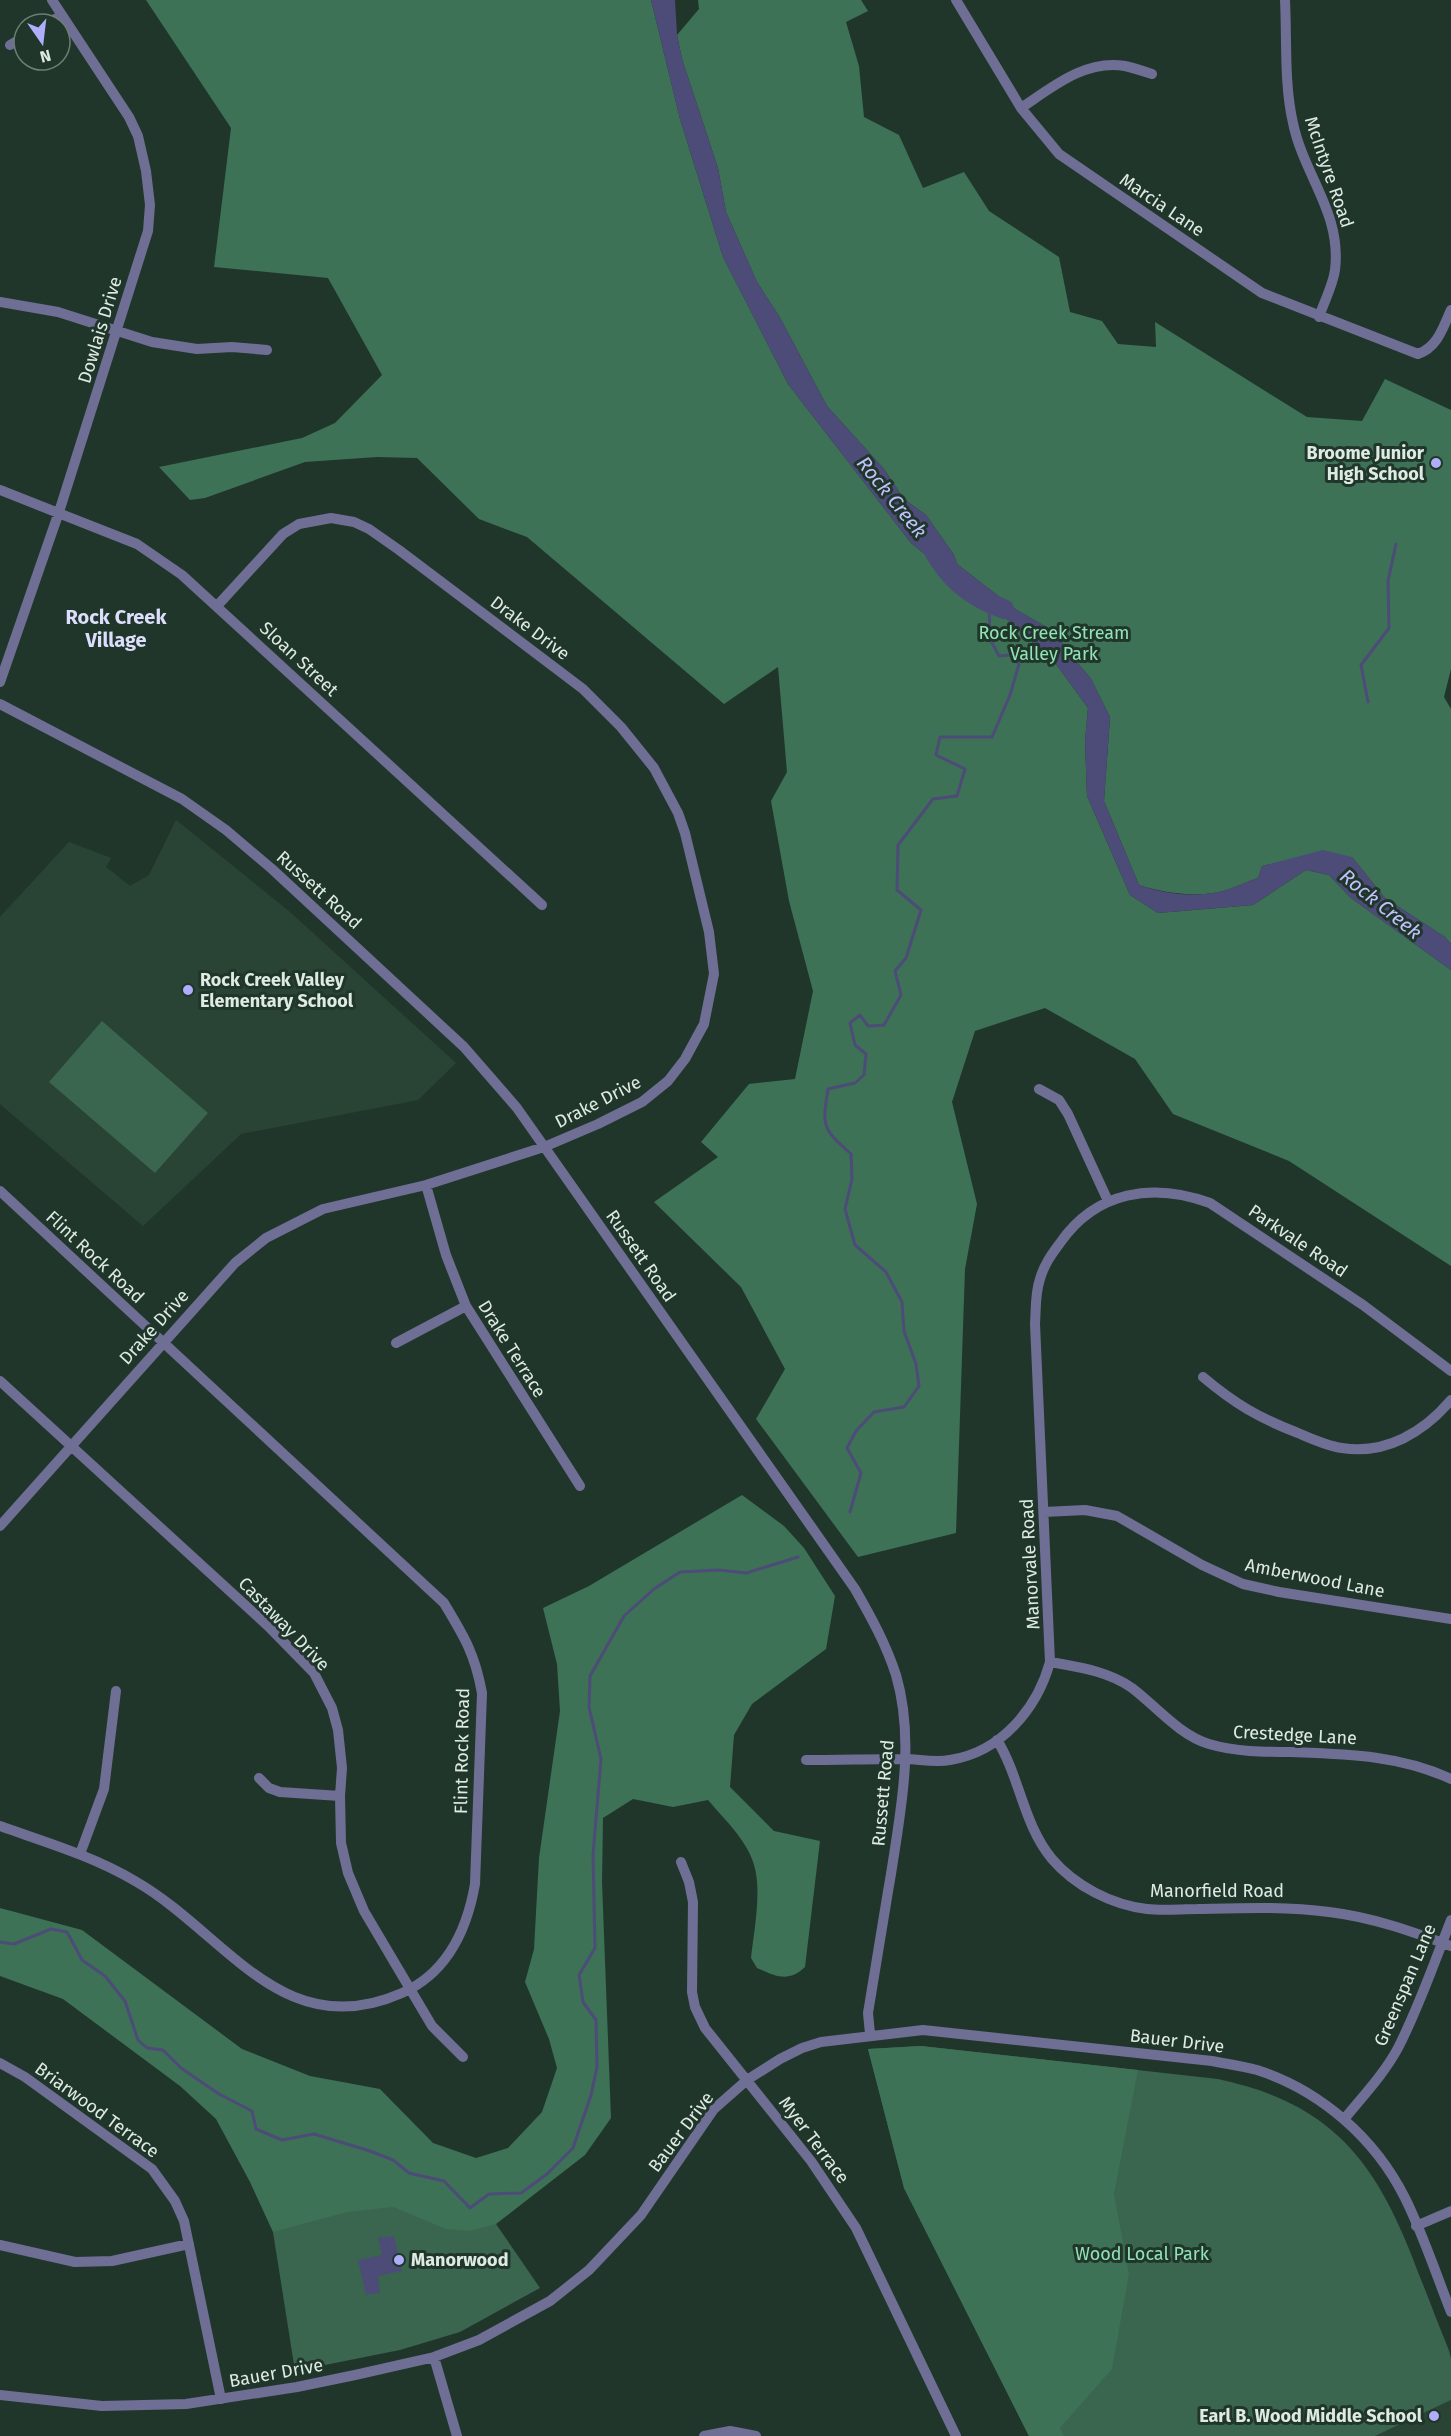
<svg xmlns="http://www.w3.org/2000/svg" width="1451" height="2436" font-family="'Fira Sans',sans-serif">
<rect width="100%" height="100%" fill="#21362b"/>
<path fill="#294435" d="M176,820L290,912L456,1063L418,1100L241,1134L143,1226L0,1104V917L69,842L111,858L106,867L130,886L149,875Z
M1451,2400V2436H1374Z"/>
<path fill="#3a654e" d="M102,1021L208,1113L155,1173L49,1082Z
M921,2046L1218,2079C1341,2105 1381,2171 1422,2282C1429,2299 1435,2316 1442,2333C1445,2341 1450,2351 1451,2359C1451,2372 1451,2387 1451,2400L1375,2436H1029L904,2188L868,2049Z
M306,2197L451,2206L496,2224L540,2288L460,2332L400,2350L295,2371L273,2232Z"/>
<path fill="#3d7256" d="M146,0H651L680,119L723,257L788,384L911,543L1008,620L1056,664L1088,708L1085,741L1087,796L1130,895L1158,913L1253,905L1306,870L1329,875L1351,898L1451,970V1266L1289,1161L1173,1114L1135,1059L1045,1008L975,1031L952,1102L977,1204L965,1269L956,1533L858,1557L756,1419L785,1369L741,1287L654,1202L718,1157L701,1142L749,1084L795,1079L813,991L789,901L771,801L787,772L778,667L724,704L527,537L479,519L417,458L377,457L305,462L205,498L190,500L159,467L302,438L335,423L382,375L328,278L214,267L231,128Z
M698,0H861L868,11L846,22L859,66L864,117L899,135L923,188L964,172L989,211L1059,257L1070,312L1102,321L1118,344L1156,347L1155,322L1307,417L1362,421L1385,379L1451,410V669L1444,697L1451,709V944L1445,937L1385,898L1352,857L1284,861L1262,866L1258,878C1246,882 1235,888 1223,891C1197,898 1164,893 1139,885L1104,801L1110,717L1091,679L1070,654L1055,632L1015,609L957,564L954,555L926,515L904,499L884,469L827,406L779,316L757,282L726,212L718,168L682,59L677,35L699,9Z
M742,1495L784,1526L804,1548L835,1596L826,1649L752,1704L734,1735L730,1787L774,1831L820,1841L805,1967C788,1983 776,1976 757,1968L751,1958C754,1931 762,1890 754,1865C747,1840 724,1819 708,1800L673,1807L633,1799L603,1818L602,1882L611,2118L585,2155L496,2224L470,2231L446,2229L393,2207L347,2212L273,2232L250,2182L216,2119L180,2086L63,1999L0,1976V1908L82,1930L242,2049L310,2076L380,2089L433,2143L476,2158L508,2148L542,2112L557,2068L549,2039L525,1982L534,1949L539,1858L560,1711L557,1664L543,1608L589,1586Z
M921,2046L1138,2070L1114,2194L1129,2274L1112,2369L1060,2428L1064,2436H1029L904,2188L868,2049Z"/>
<path fill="#4d4c78" d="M651,0H675L677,35L682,59L718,168L726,212L757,282L779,316L827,406L884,469L904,499L926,515L954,555L957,564L1015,609L1055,632L1070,654L1091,679L1110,717L1104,801L1139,885C1164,894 1197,898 1223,891C1234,888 1246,882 1258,878L1262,866L1323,850L1352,857L1385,898L1445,937L1451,944V970L1351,898L1329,875L1306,870L1253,905L1158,913L1130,895L1087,796L1085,741L1088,708L1056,664L1008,620L911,543L788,384L723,257L680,119Z
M394,2236L402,2271L378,2276L380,2293L366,2295L358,2260L382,2255L378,2238Z"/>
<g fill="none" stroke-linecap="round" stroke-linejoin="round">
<path stroke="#4d4c78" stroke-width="3" d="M1368,702L1361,665L1389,628L1388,581L1396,544
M850,1512L861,1473L847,1448L856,1431L874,1412L904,1407L919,1386L916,1364L904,1331L902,1302L886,1272L855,1245L845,1209L852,1179L851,1154C822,1128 822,1127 828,1089L855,1083L864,1075L866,1054L855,1045L850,1023L860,1015L868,1026L884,1025L901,995L895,971L906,958L921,910L897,890L898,845L933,799L957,796L965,769L936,755L940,737H992L1010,695L1019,664L1010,655L999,656L990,639L989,603
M0,1942L14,1944L51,1929L67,1932L82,1960L105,1976L125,2001L138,2040L147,2048L163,2050L181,2068L219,2094L252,2111L256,2129L282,2140L314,2134L370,2151L393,2160L409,2173L444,2181L470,2208L489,2194L521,2193L547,2174L573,2148L591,2095L597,2067L596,2020L583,2002L579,1975L595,1948L593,1855L601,1759L589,1707L590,1676L624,1616L654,1589L680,1572L719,1570L746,1573L798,1557"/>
<path stroke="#4d4c78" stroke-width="20" d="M931,546C948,578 969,596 1004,609"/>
<path stroke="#6f6f96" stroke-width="10" d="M956,0L1021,108L1059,154L1262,293L1418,354C1438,347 1443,327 1451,310
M1285,0C1287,40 1284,84 1293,123C1304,176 1342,213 1335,270C1333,285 1324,302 1319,317
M46,24L62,15
M10,45L24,37
M1021,108C1051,88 1085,59 1125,66C1134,68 1143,71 1152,74
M0,302L58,312L152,342L197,349L232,347L267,350
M0,490L137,544L182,575L542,905
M0,682L59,512L148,231L150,205L146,171L138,136L129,117L52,0
M0,704L182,799L226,830L272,869L464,1047L517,1108L855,1589C871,1617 886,1644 896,1675C915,1740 901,1809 891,1874C883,1920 876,1966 868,2013L870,2034
M1039,1089L1059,1100L1068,1114L1108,1201
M426,1185L446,1255L466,1306L580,1486
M0,1191L444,1603C464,1636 475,1654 482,1693L475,1884C467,1930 447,1973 402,1993C282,2046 226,1933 135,1881C93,1856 45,1842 0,1826
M396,1343L466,1306
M1203,1377C1235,1404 1259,1418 1298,1433C1312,1439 1327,1446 1342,1448C1386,1455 1424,1432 1451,1400
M0,1381L268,1626L314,1673L332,1708L338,1730L342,1768L340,1796L341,1843L348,1873L364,1911L432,2026L463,2057
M1044,1512L1085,1510L1117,1516L1202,1565L1243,1584L1279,1592L1451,1619
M0,1526L235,1263L266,1238L323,1209L426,1185L544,1147L598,1124L642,1102L668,1081L685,1059L704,1024L714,974L709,932L685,833L678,813L654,768L621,727L583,689L399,550L369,529L354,522L331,518L299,524L283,534L217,606
M1050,1662C1078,1667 1108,1671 1132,1688C1156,1706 1179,1735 1209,1744C1236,1752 1263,1752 1291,1752C1346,1754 1400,1755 1451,1779
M997,1740C1020,1777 1023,1824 1052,1859C1075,1886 1112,1905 1147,1909C1163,1911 1181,1909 1197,1909C1241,1908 1285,1906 1329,1912C1371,1917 1411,1931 1451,1946
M806,1760C839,1760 871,1759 904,1759C918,1759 935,1763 950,1760C1001,1752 1037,1709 1050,1662L1035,1324C1036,1310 1035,1293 1040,1279C1044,1265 1051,1255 1060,1243C1096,1191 1153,1182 1210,1203L1363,1305L1451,1371
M259,1778L269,1788L280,1792L340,1796
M80,1854L104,1789L116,1691
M681,1862L689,1882L693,1902L692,1992L695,2007L705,2028L811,2161L856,2228L956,2436
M0,2063L25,2077L152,2169L175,2201L184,2221L221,2399
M1345,2118C1363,2096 1384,2074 1398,2048C1419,2007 1434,1963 1451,1920
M1416,2226L1451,2211
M0,2245L75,2262L112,2261L189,2244
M434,2357L457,2436
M0,2395L102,2406L186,2404L297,2387L355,2375L434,2357L479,2340L550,2301L589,2270L641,2215L714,2109L747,2080L780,2059L802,2048L821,2042L923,2030L1212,2061C1227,2064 1242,2066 1257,2070C1320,2090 1375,2138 1405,2198C1423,2234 1436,2274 1451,2312
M704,2436L730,2431L756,2436"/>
</g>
<g fill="#afaefa" stroke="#21362b" stroke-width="2">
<circle cx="1436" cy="463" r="6"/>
<circle cx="188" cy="990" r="6"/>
<circle cx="399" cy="2260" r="6"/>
<circle cx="1434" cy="2416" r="6"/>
</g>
<g text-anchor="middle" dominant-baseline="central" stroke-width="6" stroke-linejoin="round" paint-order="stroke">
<g font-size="18" fill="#deebe3" stroke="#21362b">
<text transform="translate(1329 172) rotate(71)">McIntyre Road</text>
<text transform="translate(1162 205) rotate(34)">Marcia Lane</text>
<text transform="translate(100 330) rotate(-73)">Dowlais Drive</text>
<text transform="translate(530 628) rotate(37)">Drake Drive</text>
<text transform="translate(299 659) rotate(43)">Sloan Street</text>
<text transform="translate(319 890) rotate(42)">Russett Road</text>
<text transform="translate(598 1102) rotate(-27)">Drake Drive</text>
<text transform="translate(1298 1241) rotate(34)">Parkvale Road</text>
<text transform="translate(641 1256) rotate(55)">Russett Road</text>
<text transform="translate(95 1257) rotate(43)">Flint Rock Road</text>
<text transform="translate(154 1327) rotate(-48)">Drake Drive</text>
<text transform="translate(512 1349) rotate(58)">Drake Terrace</text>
<text transform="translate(1030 1564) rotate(-93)">Manorvale Road</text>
<text transform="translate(1315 1578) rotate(11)">Amberwood Lane</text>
<text transform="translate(284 1624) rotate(46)">Castaway Drive</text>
<text transform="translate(1295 1735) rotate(3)">Crestedge Lane</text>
<text transform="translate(462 1751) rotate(-89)">Flint Rock Road</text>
<text transform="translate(883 1793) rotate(-85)">Russett Road</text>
<text x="1217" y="1891">Manorfield Road</text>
<text transform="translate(1405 1985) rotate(-67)">Greenspan Lane</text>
<text transform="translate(1177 2041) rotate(7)">Bauer Drive</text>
<text transform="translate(97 2110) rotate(36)">Briarwood Terrace</text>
<text transform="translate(681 2132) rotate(-53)">Bauer Drive</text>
<text transform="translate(814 2140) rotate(53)">Myer Terrace</text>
<text transform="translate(276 2373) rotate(-10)">Bauer Drive</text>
</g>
<g font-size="18" font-weight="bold" fill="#deebe3" stroke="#21362b" text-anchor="end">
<text x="1424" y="453">Broome Junior<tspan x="1424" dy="21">High School</tspan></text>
<text x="200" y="980" text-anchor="start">Rock Creek Valley<tspan x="200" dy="21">Elementary School</tspan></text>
<text x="411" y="2260" text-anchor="start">Manorwood</text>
<text x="1422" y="2416">Earl B. Wood Middle School</text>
</g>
<g font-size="18" fill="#91e3b6" stroke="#21362b">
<text x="1054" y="633">Rock Creek Stream<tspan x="1054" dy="21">Valley Park</tspan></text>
<text x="1142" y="2254">Wood Local Park</text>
</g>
<g font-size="20" font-style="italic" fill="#c1c2fd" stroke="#21362b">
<text transform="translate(892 497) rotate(51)">Rock Creek</text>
<text transform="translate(1381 904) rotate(39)">Rock Creek</text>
</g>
<g font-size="20" font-weight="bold" fill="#dddefc" stroke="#21362b">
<text x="116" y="617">Rock Creek<tspan x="116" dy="23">Village</tspan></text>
</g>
</g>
<g transform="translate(42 42) rotate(166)"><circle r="28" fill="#21362b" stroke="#6d7e75" stroke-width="1.5"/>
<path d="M0-4.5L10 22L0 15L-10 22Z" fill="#afaefa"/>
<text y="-9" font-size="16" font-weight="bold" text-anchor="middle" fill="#deebe3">N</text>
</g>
</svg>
